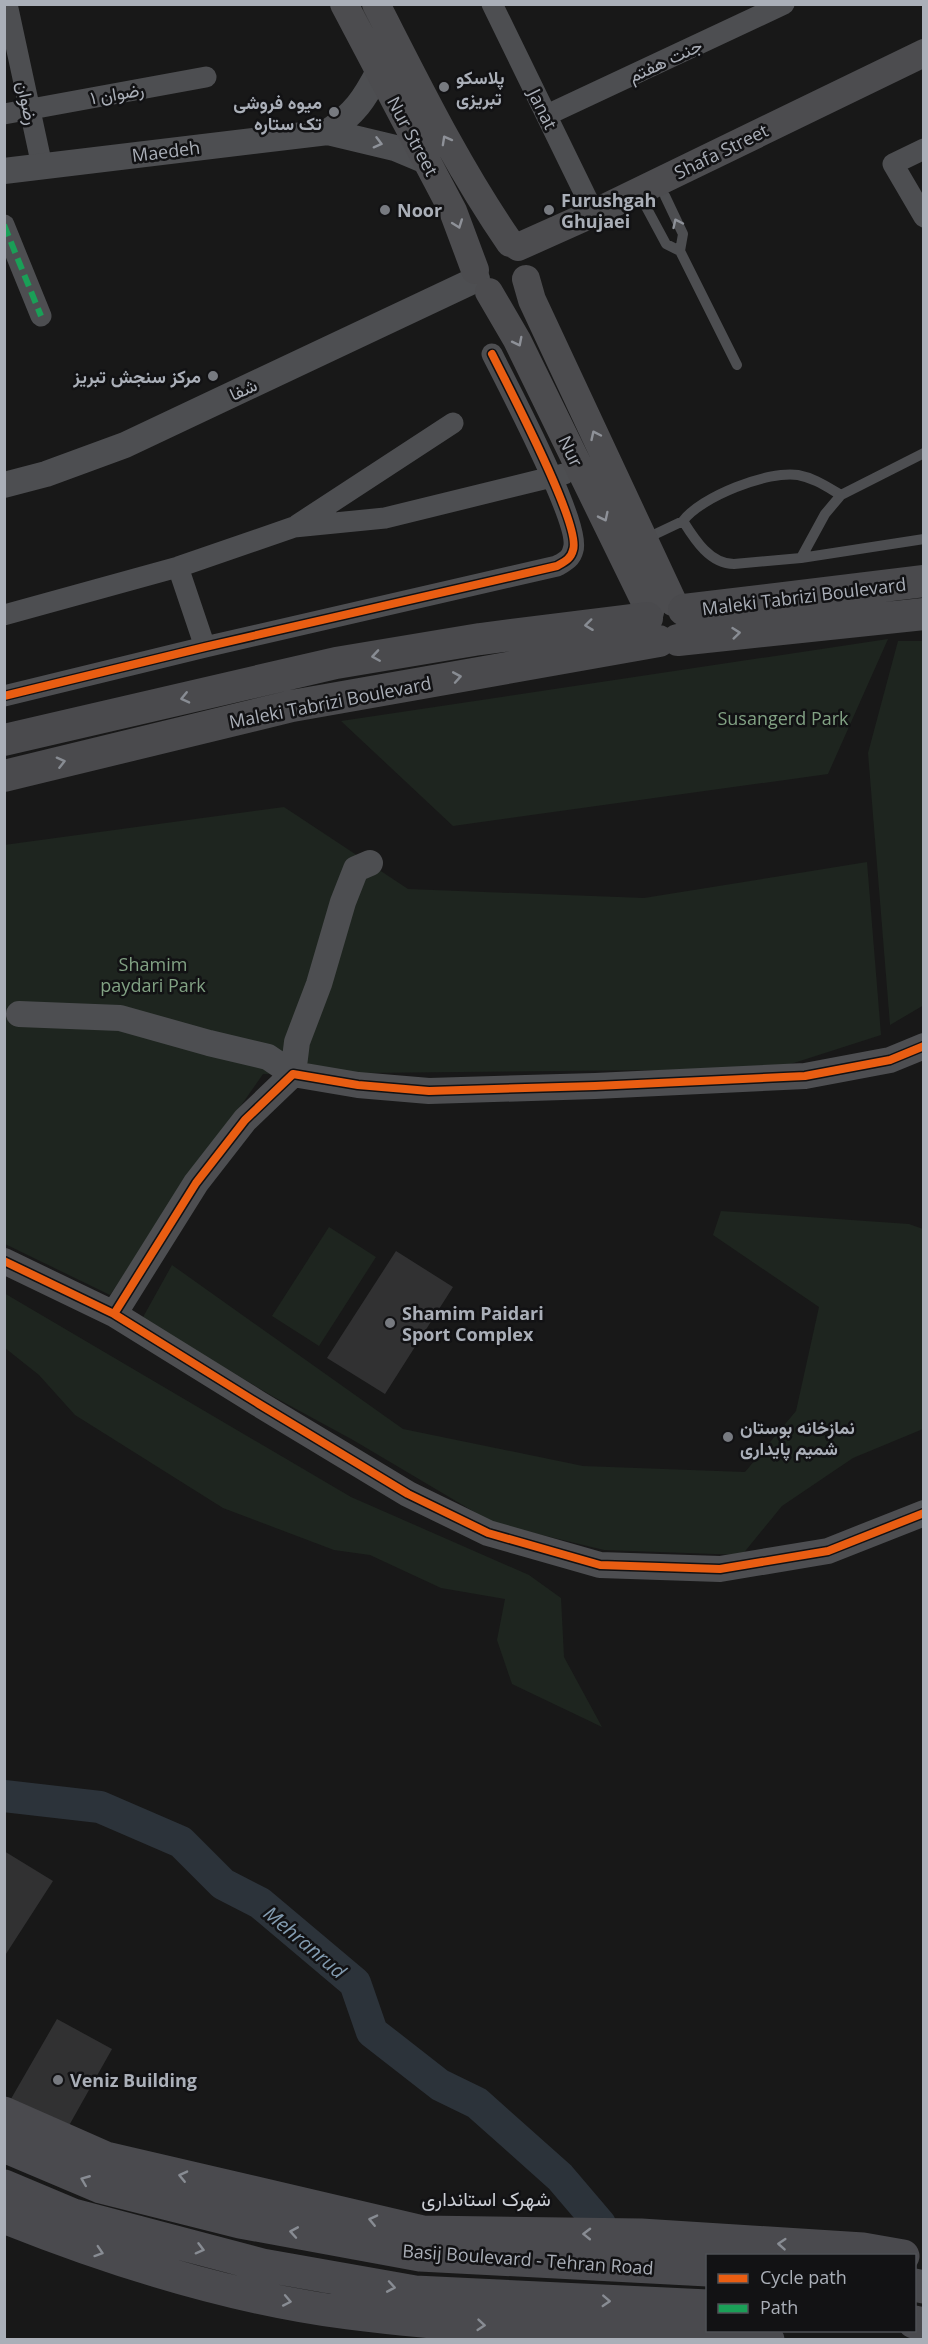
<svg xmlns="http://www.w3.org/2000/svg" width="928" height="2344" font-family="'Open Sans',Vazirmatn,sans-serif">
<rect width="100%" height="100%" fill="#181818"/>
<path fill="#1e251f" d="M888,639L828,774L453,826L341,721Z
M898,641H923L924,1005L890,1025L868,753Z
M284,807L408,889L644,898L867,862L881,1035L775,1069L263,1074L110,1295L5,1244L4,845Z
M721,1211L909,1224L923,1229V1429L853,1458L782,1506L742,1555L604,1550L493,1523L353,1440L274,1397L142,1319L172,1265L403,1429L583,1466L745,1472L796,1411L819,1307L713,1235Z
M329,1227L376,1257L319,1346L272,1316Z
M4,1293L351,1497L529,1575L561,1598L564,1657L602,1727L512,1684L497,1640L505,1599L441,1588L370,1555L334,1550L223,1508L75,1415L39,1375L5,1348Z"/>
<g fill="none" stroke-linecap="round" stroke-linejoin="round">
<path stroke="#2c333a" stroke-width="32" d="M4,1796L100,1807L181,1842L223,1884L260,1903L355,1983L372,2032L440,2085L477,2103L560,2177L600,2224"/>
</g>
<path fill="#313132" d="M396,1251L453,1287L385,1394L327,1358Z
M4,1851L53,1881L4,1957Z
M57,2019L112,2049L62,2138L4,2111Z"/>
<g fill="none" stroke-linecap="round" stroke-linejoin="round">
<path stroke="#4d4e51" stroke-width="10" d="M665,196L683,234L680,251
M645,205L666,244L680,251L737,365
M683,521C700,497 769,470 798,475C814,478 827,487 841,495
M645,539L683,521C695,540 710,564 734,564L801,558L924,539
M801,558L825,514L841,495L924,453"/>
<path stroke="#4d4e51" stroke-width="21" d="M7,4L42,166
M492,4L594,213
M4,114L206,77
M547,115L784,4
M924,149L893,164L924,217
M4,225L41,316
M297,525L453,423
M178,567L205,647
M4,615L178,567L294,527L385,518L564,474
M4,696L205,647L557,566C564,562 571,559 573,550C582,526 507,384 492,354"/>
<path stroke="#4d4e51" stroke-width="26" d="M328,132C355,113 364,100 379,71
M4,171L328,132L395,148L426,161
M4,485L46,474L125,445L477,279
M19,1014L120,1018L209,1043L268,1057L293,1074L297,1042L319,984L343,902L356,869L370,863
M4,1261L114,1314L259,1404L408,1494L488,1533L600,1565L720,1569L828,1551L924,1513
M114,1314L196,1183L245,1120L293,1074L358,1085L429,1091L595,1086L805,1076L890,1060L924,1046"/>
<path stroke="#4c4c4f" stroke-width="28" d="M344,4L453,211L475,270
M376,4C418,86 458,168 510,243
M518,247L594,213L924,53
M526,279L532,300L673,602
M489,292L517,340L650,612"/>
<path stroke="#4a4a4d" stroke-width="32" d="M684,610L924,581
M678,640L924,614
M4,740L336,663L480,639L647,618
M4,776L292,706L659,641"/>
<path stroke="#4a4a4e" stroke-width="33" d="M4,2113L106,2158L423,2232L641,2235L863,2249L903,2256
M4,2146L101,2187L240,2222L420,2255L708,2270
M4,2186L73,2215L262,2265L415,2292L708,2306
M4,2217C114,2261 231,2298 348,2313C488,2331 628,2334 768,2340
M914,2285L924,2287
M914,2322L924,2324"/>
<path stroke="#1a9f57" stroke-width="6" stroke-dasharray="12 6" stroke-linecap="butt" d="M4,225L41,316"/>
<g stroke="#121214" stroke-width="11">
<path id="cycleway" d="M4,696L205,647L557,566C564,562 571,559 573,550C582,526 507,384 492,354
M4,1261L114,1314L259,1404L408,1494L488,1533L600,1565L720,1569L828,1551L924,1513
M114,1314L196,1183L245,1120L293,1074L358,1085L429,1091L595,1086L805,1076L890,1060L924,1046"/>
</g>
<use href="#cycleway" stroke="#e95d12" stroke-width="8"/>
</g>
<defs><path id="oneway-chevron" d="M-2-3.5L2.5 0L-2 3.5" fill="none" stroke-width="1.6" stroke-linecap="round" stroke-linejoin="round" transform="scale(1.5)"/></defs>
<g stroke="#8e9198">
<use href="#oneway-chevron" transform="translate(446 140) rotate(-119)"/>
<use href="#oneway-chevron" transform="translate(458 224) rotate(70)"/>
<use href="#oneway-chevron" transform="translate(518 342) rotate(63)"/>
<use href="#oneway-chevron" transform="translate(595 435) rotate(-115)"/>
<use href="#oneway-chevron" transform="translate(604 517) rotate(64)"/>
</g>
<g stroke="#8e9299">
<use href="#oneway-chevron" transform="translate(378 143) rotate(15)"/>
<use href="#oneway-chevron" transform="translate(677 223) rotate(-115)"/>
</g>
<g stroke="#888c93">
<use href="#oneway-chevron" transform="translate(589 625) rotate(173)"/>
<use href="#oneway-chevron" transform="translate(736 633) rotate(-6)"/>
<use href="#oneway-chevron" transform="translate(376 656) rotate(171)"/>
<use href="#oneway-chevron" transform="translate(457 677) rotate(-10)"/>
<use href="#oneway-chevron" transform="translate(185 698) rotate(167)"/>
<use href="#oneway-chevron" transform="translate(61 762) rotate(-14)"/>
<use href="#oneway-chevron" transform="translate(183 2176) rotate(-167)"/>
<use href="#oneway-chevron" transform="translate(85 2180) rotate(-158)"/>
<use href="#oneway-chevron" transform="translate(373 2220) rotate(-167)"/>
<use href="#oneway-chevron" transform="translate(294 2232) rotate(-170)"/>
<use href="#oneway-chevron" transform="translate(587 2234) rotate(-179)"/>
<use href="#oneway-chevron" transform="translate(782 2244) rotate(-176)"/>
<use href="#oneway-chevron" transform="translate(200 2249) rotate(15)"/>
<use href="#oneway-chevron" transform="translate(99 2252) rotate(18)"/>
<use href="#oneway-chevron" transform="translate(391 2287) rotate(10)"/>
<use href="#oneway-chevron" transform="translate(287 2301) rotate(11)"/>
<use href="#oneway-chevron" transform="translate(606 2301) rotate(3)"/>
<use href="#oneway-chevron" transform="translate(481 2325) rotate(5)"/>
</g>
<g fill="#777a80" stroke="#121214" stroke-width="2">
<circle cx="444" cy="87" r="6"/>
<circle cx="334" cy="112" r="6"/>
<circle cx="385" cy="210" r="6"/>
<circle cx="549" cy="210" r="6"/>
<circle cx="213" cy="376" r="6"/>
<circle cx="390" cy="1323" r="6"/>
<circle cx="728" cy="1437" r="6"/>
<circle cx="58" cy="2080" r="6"/>
</g>
<g text-anchor="middle" dominant-baseline="central" stroke-width="5" stroke-linejoin="round" paint-order="stroke">
<g font-size="18" fill="#aaafb8" stroke="#121214">
<text transform="translate(665 60) rotate(-25)">جنت هفتم</text>
<text transform="translate(117 93) rotate(-10)">رضوان ۱</text>
<text transform="translate(28 103) rotate(78)">رضوان</text>
<text transform="translate(543 109) rotate(64)">Janat</text>
<text transform="translate(413 136) rotate(62)">Nur Street</text>
<text transform="translate(166 151) rotate(-7)">Maedeh</text>
<text transform="translate(721 151) rotate(-26)">Shafa Street</text>
<text transform="translate(243 389) rotate(-25)">شفا</text>
<text transform="translate(571 451) rotate(64)">Nur</text>
<text transform="translate(804 596) rotate(-7)">Maleki Tabrizi Boulevard</text>
<text transform="translate(330 702) rotate(-11)">Maleki Tabrizi Boulevard</text>
<text transform="translate(528 2259) rotate(4)">Basij Boulevard - Tehran Road</text>
</g>
<g font-size="18" font-weight="bold" fill="#aaafb8" stroke="#121214" text-anchor="start">
<text x="456" y="77">پلاسکو<tspan x="456" dy="21">تبریزی</tspan></text>
<text x="322" y="102" text-anchor="end">میوه فروشی<tspan x="322" dy="21">تک ستاره</tspan></text>
<text x="561" y="200">Furushgah<tspan x="561" dy="21">Ghujaei</tspan></text>
<text x="397" y="210">Noor</text>
<text x="201" y="376" text-anchor="end">مرکز سنجش تبریز</text>
<text x="402" y="1313">Shamim Paidari<tspan x="402" dy="21">Sport Complex</tspan></text>
<text x="740" y="1427">نمازخانه بوستان<tspan x="740" dy="21">شمیم پایداری</tspan></text>
<text x="70" y="2080">Veniz Building</text>
</g>
<g font-size="18" fill="#82a284" stroke="#121214">
<text x="783" y="718">Susangerd Park</text>
<text x="153" y="964">Shamim<tspan x="153" dy="21">paydari Park</tspan></text>
</g>
<g font-size="20" font-style="italic" fill="#839cb1" stroke="#121214">
<text transform="translate(305 1942) rotate(40)">Mehranrud</text>
</g>
<g font-size="20" fill="#cbced5" stroke="#121214">
<text x="486" y="2198">شهرک استانداری</text>
</g>
</g>
<rect width="928" height="2344" fill="none" stroke="#aaafb8" stroke-width="12"/>
<rect x="706" y="2254" width="210" height="78" fill="#121214" stroke="#4f5156" stroke-width="1.5"/>
<rect x="718" y="2274" width="30" height="9" fill="#e95d12" stroke="#4f5156" stroke-width="1.5"/>
<text x="760" y="2284" font-size="18" fill="#aaafb8">Cycle path</text>
<rect x="718" y="2304" width="30" height="9" fill="#1a9f57" stroke="#4f5156" stroke-width="1.5"/>
<text x="760" y="2314" font-size="18" fill="#aaafb8">Path</text>
</svg>
